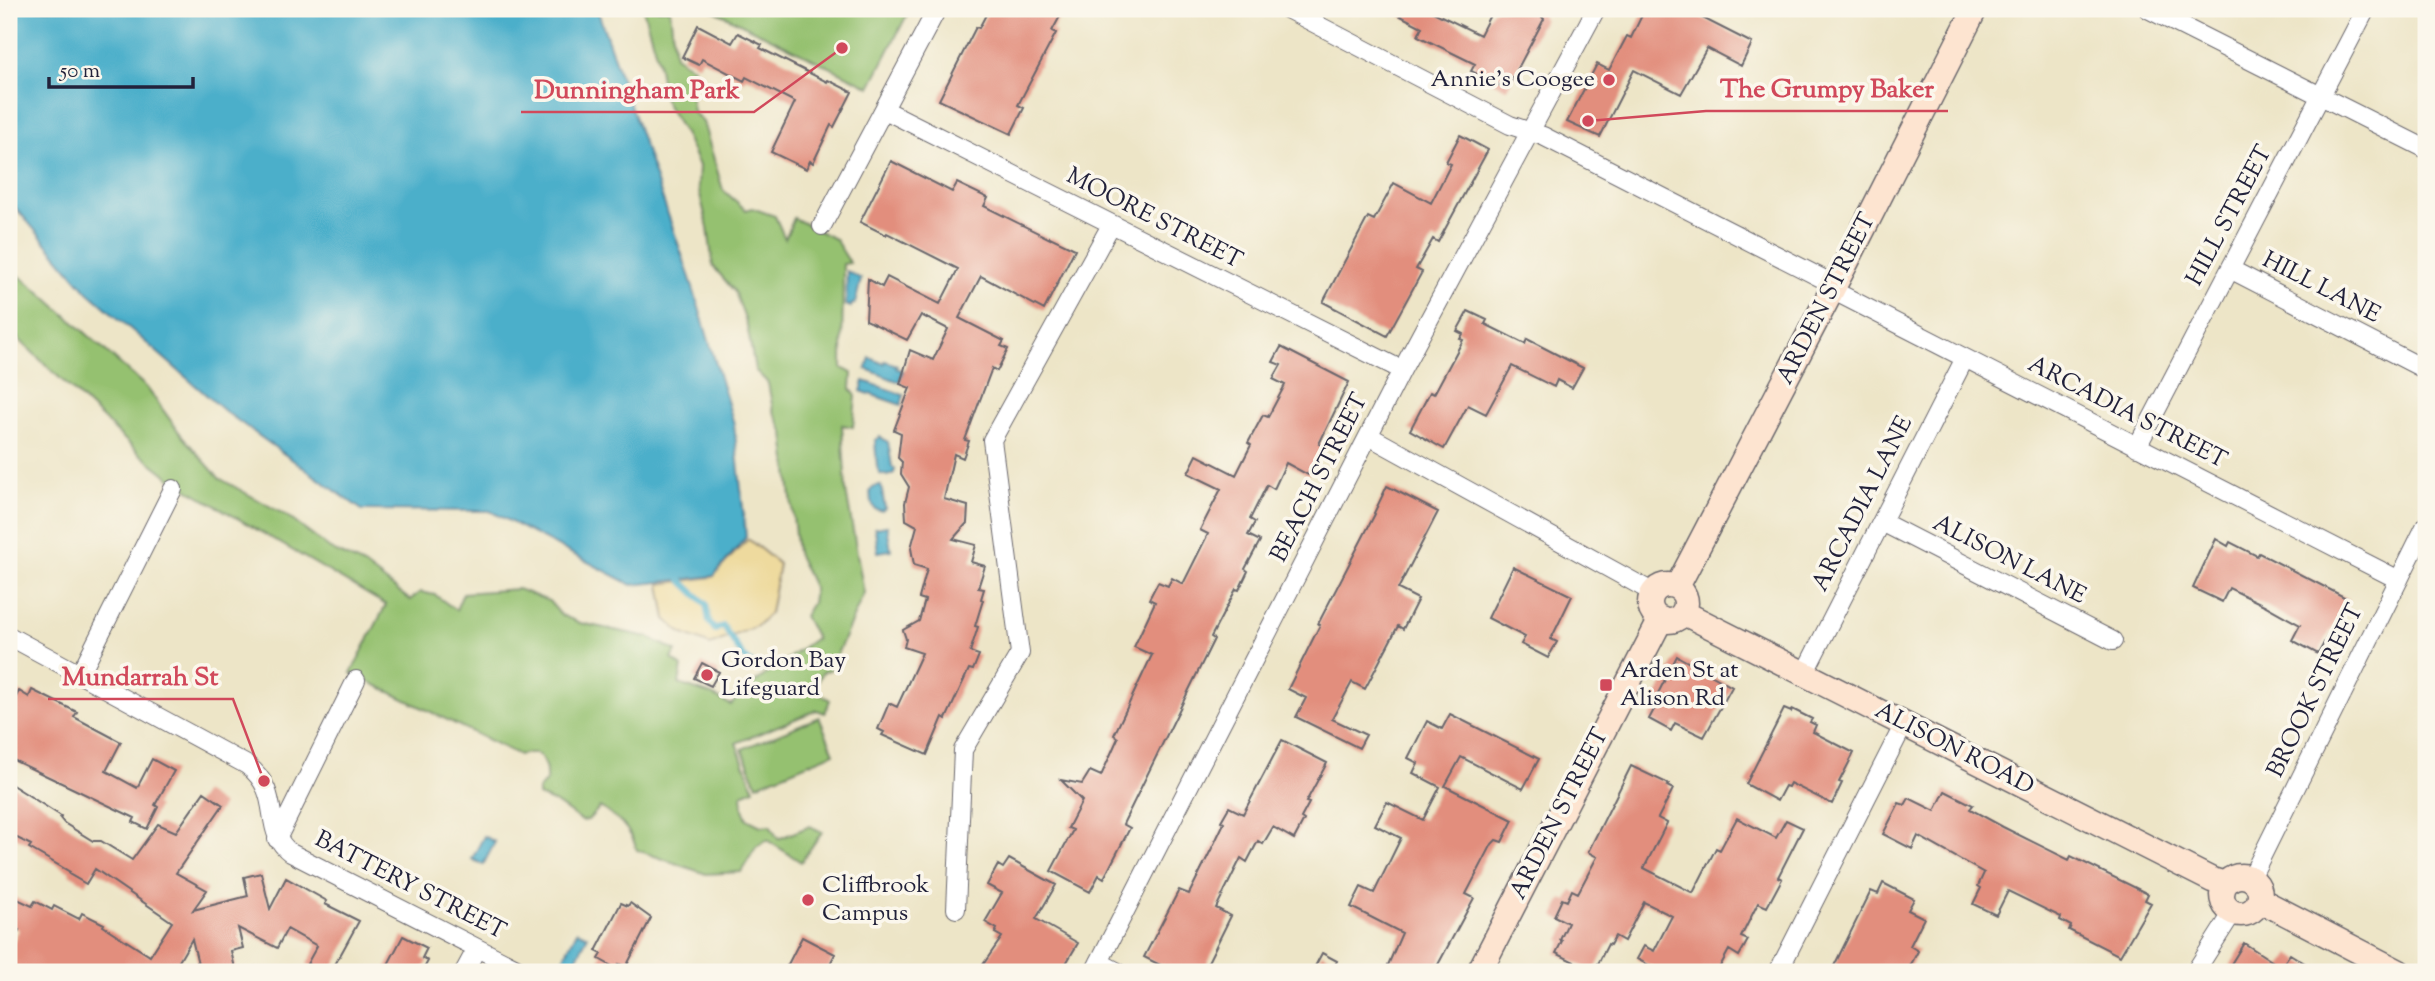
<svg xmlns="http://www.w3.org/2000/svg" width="2435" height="981" font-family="'Sorts Mill Goudy',serif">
<rect width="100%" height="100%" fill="#fbf7ec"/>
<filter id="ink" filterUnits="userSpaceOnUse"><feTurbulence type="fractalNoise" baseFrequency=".0143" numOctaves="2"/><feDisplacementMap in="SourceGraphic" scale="14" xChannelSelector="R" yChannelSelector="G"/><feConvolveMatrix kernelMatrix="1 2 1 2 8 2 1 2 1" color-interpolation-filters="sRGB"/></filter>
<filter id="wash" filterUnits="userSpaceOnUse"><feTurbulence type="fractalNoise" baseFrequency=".00686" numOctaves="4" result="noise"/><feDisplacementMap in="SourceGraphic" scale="28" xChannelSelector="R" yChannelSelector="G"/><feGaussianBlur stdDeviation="1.57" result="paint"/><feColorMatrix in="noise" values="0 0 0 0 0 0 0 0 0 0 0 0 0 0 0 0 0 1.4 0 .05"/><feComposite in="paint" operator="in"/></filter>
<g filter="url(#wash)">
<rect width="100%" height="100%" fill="#ede5c7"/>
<path fill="#95c170" stroke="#5c7256" stroke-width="2" d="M643,9H670L675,56L693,68L689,83L693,112L703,122L723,190L746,210L752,208L775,216L785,239L794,218L835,239L850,263L843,264L842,368L852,373L851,389L856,396L853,427L842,425L846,491L864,593L830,670L823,672L813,688L818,693L830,700L825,713L817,710L736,743L754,789L742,794L743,809L747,819L761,826L770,825L778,839L810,826L822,832L801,862L767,840L756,847L741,872L706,874L637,850C630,828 620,820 600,807L588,820L582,821L556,803L538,796V790L546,781C547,761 542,748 519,755L351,673L386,605L177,483L140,454L9,330V268L40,292L147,388L182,436L219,478L287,516L330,549L364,565L410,600L420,592L435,595L456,610L463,593L518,589L549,601L561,615L580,623L648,637L676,651L672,659L682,667L679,684L712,695L731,705L747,688L816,638L804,616L812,603L814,589L797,553L784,433L773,410L768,383L755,370L747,325L735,292L713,266L708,228L698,186L699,166L686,137L664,100L658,61Z
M711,9H910L870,87Z
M819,717L834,753L757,785L742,749Z"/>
<path fill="#eeda9e" stroke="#887e6c" stroke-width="2" d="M748,539L779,564L770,613L757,626L710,645L681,633L666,619L660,584L712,577Z"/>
<path fill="#4bafca" stroke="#366882" stroke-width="2" d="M9,9H597L690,278L734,424L746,537L714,576L632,585L490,511L362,510L226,412L88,292L9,200Z
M847,271L861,279L855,304H852L851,307L846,305Z
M870,358L884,364L885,361L897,365L896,368L903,371L899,382L866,369Z
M864,381L904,395L901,405L861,391Z
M880,437L888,442L892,467L895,469L894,473L888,476L880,474L877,467L875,440Z
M878,485L881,486L885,508L882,511L875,509L871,502L870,490Z
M887,526L891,550L878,552L875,528Z
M484,836L495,842L483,865L472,859Z
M577,931L588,936L572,967L562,961Z"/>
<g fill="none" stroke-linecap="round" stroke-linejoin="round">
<path stroke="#4bafca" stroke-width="6" d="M681,580L706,604L709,622L715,630L723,626L742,655L759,670"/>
</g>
<g id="blocks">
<path fill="#e28e7d" d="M989,9H1064L1052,31L1056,33L1018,105L1024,108L1011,134L939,100L976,27L979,28Z
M1387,9H1427L1480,35L1493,9H1546L1542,17L1544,19L1507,89L1471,71L1475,64L1418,36L1422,27Z
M1645,9H1685L1752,43L1741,66L1707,48L1681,94L1634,70L1600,137L1567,122L1597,64L1609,70L1627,36L1631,38Z
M698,25L732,43L738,33L762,45L760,48L827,82L828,80L852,92L834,127L831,125L813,163L810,161L806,169L771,152L795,102L746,77L744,81L702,59L699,65L682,57Z
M1460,135L1488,150L1438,242L1433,239L1416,269L1422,272L1387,336L1323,302L1368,217L1374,220L1394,183L1431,203L1451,164L1446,162Z
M891,161L952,192L957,183L988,198L984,206L1050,239V237L1075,249L1044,310L981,276L959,318L1004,341L1001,346L1008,349L997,371L992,368L965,440L969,441L963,458L954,454L944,499L968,506L967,523L953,539L976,545L971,562L985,566L978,588L984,589L981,599L983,600L975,626L978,627L970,652L979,655L973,670L969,669L946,719L943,717L927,755L882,735L884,732L878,729L889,703L897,707L922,653L904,647L906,639L903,630L919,621L925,600L919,598L927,569L914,565L911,548L917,526L906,520L905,503L909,487L901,474L902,462L898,458L901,433L894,430L910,388L900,384L910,350L933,360L948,329L921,315L907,340L866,320L868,279L882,287L887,277L940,304L958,269L887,233L886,235L860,222Z
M1468,311L1487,320L1485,324L1525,344L1527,339L1583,368L1572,388L1557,380L1554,387L1512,366L1486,414L1468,405L1444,449L1410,430L1430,392L1434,394L1463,340L1460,339L1463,334L1457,331Z
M1281,347L1349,382L1319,444L1323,446L1308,475L1286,463L1274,489L1267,485L1250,519L1255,522L1248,535L1260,541L1245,569L1248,571L1239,590L1236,589L1211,637L1214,639L1123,824L1130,828L1104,878L1099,875L1090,892L1051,871L1073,830L1068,828L1082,801L1061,780L1082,784L1090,771L1101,776L1118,738L1114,735L1152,655L1134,647L1155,602L1149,599L1158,582L1168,586L1172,578L1183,584L1208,534L1200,530L1221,489L1188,473L1197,455L1236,475L1251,445L1248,443L1263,415L1268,417L1285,385L1273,379L1281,365L1273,362Z
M1387,486L1438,512L1398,589L1418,599L1403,629L1398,626L1365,689L1352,682L1332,719L1366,735L1359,748L1296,717L1306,698L1288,689L1320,625L1318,624L1375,514L1374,513Z
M2216,539L2228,546L2230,542L2257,556L2259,553L2348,599L2318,654L2292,640L2300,625L2264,605L2229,588L2222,602L2193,588Z
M1513,567L1572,596L1551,639L1557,642L1548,658L1521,644L1525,637L1488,618Z
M1677,656L1732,687L1704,737L1675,723L1671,731L1649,719L1656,706L1652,705Z
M702,663L719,672L711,686L694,678Z
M32,690L77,712L74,717L121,742L106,771L137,788L152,759L174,771L155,805L158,807L147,829L133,822L135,818L9,758V710L19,691L29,697Z
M1784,709L1791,712L1792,709L1812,719L1810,722L1816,725L1813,732L1854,753L1839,782L1842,783L1832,804L1790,783L1788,787L1785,786L1777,801L1746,784Z
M1450,714L1539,759L1523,789L1461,757L1445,786L1513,820L1502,842L1496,840L1492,844L1466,894L1474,898L1434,972H1385L1402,933L1351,907L1361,887L1374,893L1401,838L1375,825L1387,802L1423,820L1440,787L1413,773L1418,763L1408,758L1427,721L1442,729Z
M1282,740L1327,763L1306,802L1309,803L1301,818L1304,820L1294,839L1273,827L1263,844L1258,841L1247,862L1241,858L1216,908L1231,916L1203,972H1174L1144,957L1179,890L1189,894L1214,844L1224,823L1221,821L1229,807L1243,814Z
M1631,766L1669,784L1667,786L1673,789L1658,818L1667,823L1644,868L1693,893L1716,848L1720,850L1737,818L1776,838L1786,820L1803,828L1778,877L1782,879L1767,907L1758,903L1741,937L1748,940L1739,956L1729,950L1717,972H1652L1654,968L1637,959L1644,946L1654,951L1672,916L1644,902L1624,941L1615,936L1610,945L1608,944L1594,972L1556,953L1562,941L1560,940L1568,923L1554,916L1562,899L1567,901L1572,890L1578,893L1597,857L1588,852Z
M9,783L61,816L60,818L64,823L93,841H101L132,860L158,824L176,832L204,792L223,805L176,873L207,890L193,910L248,896L244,877L261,873L270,909L286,878L327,901L325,904L359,921L331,972H323L307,964L317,946L287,929L277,948L238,928L243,948L231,951L235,968L220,972H200L192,939L174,970L178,972H9V950L19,930L9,924V895L32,906L35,901L52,910L54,906L79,919L82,913L104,924L103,926L150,956L172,922L95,869L86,884L69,874L70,872L29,848L31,845L9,834Z
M1945,791L1973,805L1970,809L2003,827L2069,860L2071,856L2148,894L2145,900L2151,903L2120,956L2069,930L2071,926L2060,920L2061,917L2008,891L1996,915L1973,904L1981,888L1978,886L1984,873L1918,836L1912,849L1883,834L1899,803L1905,805L1909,798L1935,811Z
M1009,859L1056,885L1036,919L1078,943L1061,972H978L1002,937L995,933L997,929L985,922L1002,893L987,885L998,865L1003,868Z
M1883,883L1914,899L1908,910L1924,918L1910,946L1918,951L1907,972H1831L1871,891L1878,894Z
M621,903L628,906L630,903L651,918L626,967L619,964L617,969L599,959L602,954L596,951Z
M403,936L427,948L422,958L428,961L422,972H384Z
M802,937L835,954L826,972H784Z
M2244,943L2281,967L2290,954L2319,972H2226Z
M1322,953L1337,961L1332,972H1312Z"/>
</g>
</g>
<g filter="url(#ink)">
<use href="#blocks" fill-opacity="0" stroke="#69666c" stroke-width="2"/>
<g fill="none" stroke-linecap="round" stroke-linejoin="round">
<g stroke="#69666c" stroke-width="20">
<path id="street" d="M1287,9L1510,125L1543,136L1835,285
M2148,9L2426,149
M885,110L1402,370
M822,226L937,9
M2230,269L2426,370
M1832,290L2399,580
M1369,436L1654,593
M2137,447L2366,9
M1882,522L2113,641
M9,636L247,765C285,794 260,830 291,853L524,972
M1805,672L1965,358
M80,674L173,489
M277,839L356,680
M2251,878L2426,525
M956,909L963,750L1020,653L992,440L1111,225
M1099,962L1118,972
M464,972L477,948
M1094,972L1402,370L1596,9
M1778,972L1904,724
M2195,972L2228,920L2230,911"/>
</g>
<g stroke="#69666c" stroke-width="27">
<path id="secondary" d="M1650 603a18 18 0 1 1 36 0a18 18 0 1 1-36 0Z
M1677,587L1844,267L1975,9
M1684,613L2212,880L2225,884
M2222 895a19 19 0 1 1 38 0a19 19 0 1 1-38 0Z
M2260,900L2399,972
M1479,972L1661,619"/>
</g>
<use href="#street" stroke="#fff" stroke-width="18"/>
<use href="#secondary" stroke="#fde4d0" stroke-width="24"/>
</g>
</g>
<g fill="#d1495b" stroke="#fbf7ec" stroke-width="2.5">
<circle cx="1609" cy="80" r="7"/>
<circle cx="707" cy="675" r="7"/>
<rect x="1599" y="678" width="14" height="14" rx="3.5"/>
<circle cx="808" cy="900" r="7"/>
</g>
<g text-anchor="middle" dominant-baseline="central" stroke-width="7" stroke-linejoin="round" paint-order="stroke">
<g font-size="24" fill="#22223b" stroke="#fbf7ec" text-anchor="start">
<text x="1595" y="80" text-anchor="end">Annie's Coogee</text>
<text x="721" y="661">Gordon Bay<tspan x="721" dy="28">Lifeguard</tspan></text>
<text x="1620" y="671">Arden St at<tspan x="1620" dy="28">Alison Rd</tspan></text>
<text x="822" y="886">Cliffbrook<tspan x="822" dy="28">Campus</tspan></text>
</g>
<g font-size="24" fill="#22223b" stroke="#fbf7ec">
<text transform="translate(2230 216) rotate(-62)">HILL STREET</text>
<text transform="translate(1154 219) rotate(27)">MOORE STREET</text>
<text transform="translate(2321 288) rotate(27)">HILL LANE</text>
<text transform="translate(1827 299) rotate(-63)">ARDEN STREET</text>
<text transform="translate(2127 413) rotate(27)">ARCADIA STREET</text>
<text transform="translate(1320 478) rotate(-63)">BEACH STREET</text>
<text transform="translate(1863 504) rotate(-63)">ARCADIA LANE</text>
<text transform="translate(2009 560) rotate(27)">ALISON LANE</text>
<text transform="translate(2316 691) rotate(-64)">BROOK STREET</text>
<text transform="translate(1954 749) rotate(27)">ALISON ROAD</text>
<text transform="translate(1560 814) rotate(-63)">ARDEN STREET</text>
<text transform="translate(410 886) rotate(27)">BATTERY STREET</text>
</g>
</g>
<path fill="none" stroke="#d1495b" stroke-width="2.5" d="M1588 121L1706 111H1948M842 48L754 112H521M264 781L233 699H48"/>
<g fill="#d1495b" stroke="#fbf7ec" stroke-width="2.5">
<circle cx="1588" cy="121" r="7"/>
<circle cx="842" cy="48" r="7"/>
<circle cx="264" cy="781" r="7"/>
</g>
<g font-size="26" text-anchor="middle" font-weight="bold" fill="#d1495b" stroke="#fbf7ec" stroke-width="7" stroke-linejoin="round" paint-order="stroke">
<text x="1827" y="97">The Grumpy Baker</text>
<text x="637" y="98">Dunningham Park</text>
<text x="140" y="685">Mundarrah St</text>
</g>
<rect width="2435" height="981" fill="none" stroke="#fbf7ec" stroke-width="35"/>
<path d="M49 77v10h144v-10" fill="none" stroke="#22223b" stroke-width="3.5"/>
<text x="60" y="77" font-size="21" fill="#22223b" stroke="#fbf7ec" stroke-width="5" paint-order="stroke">50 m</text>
</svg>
